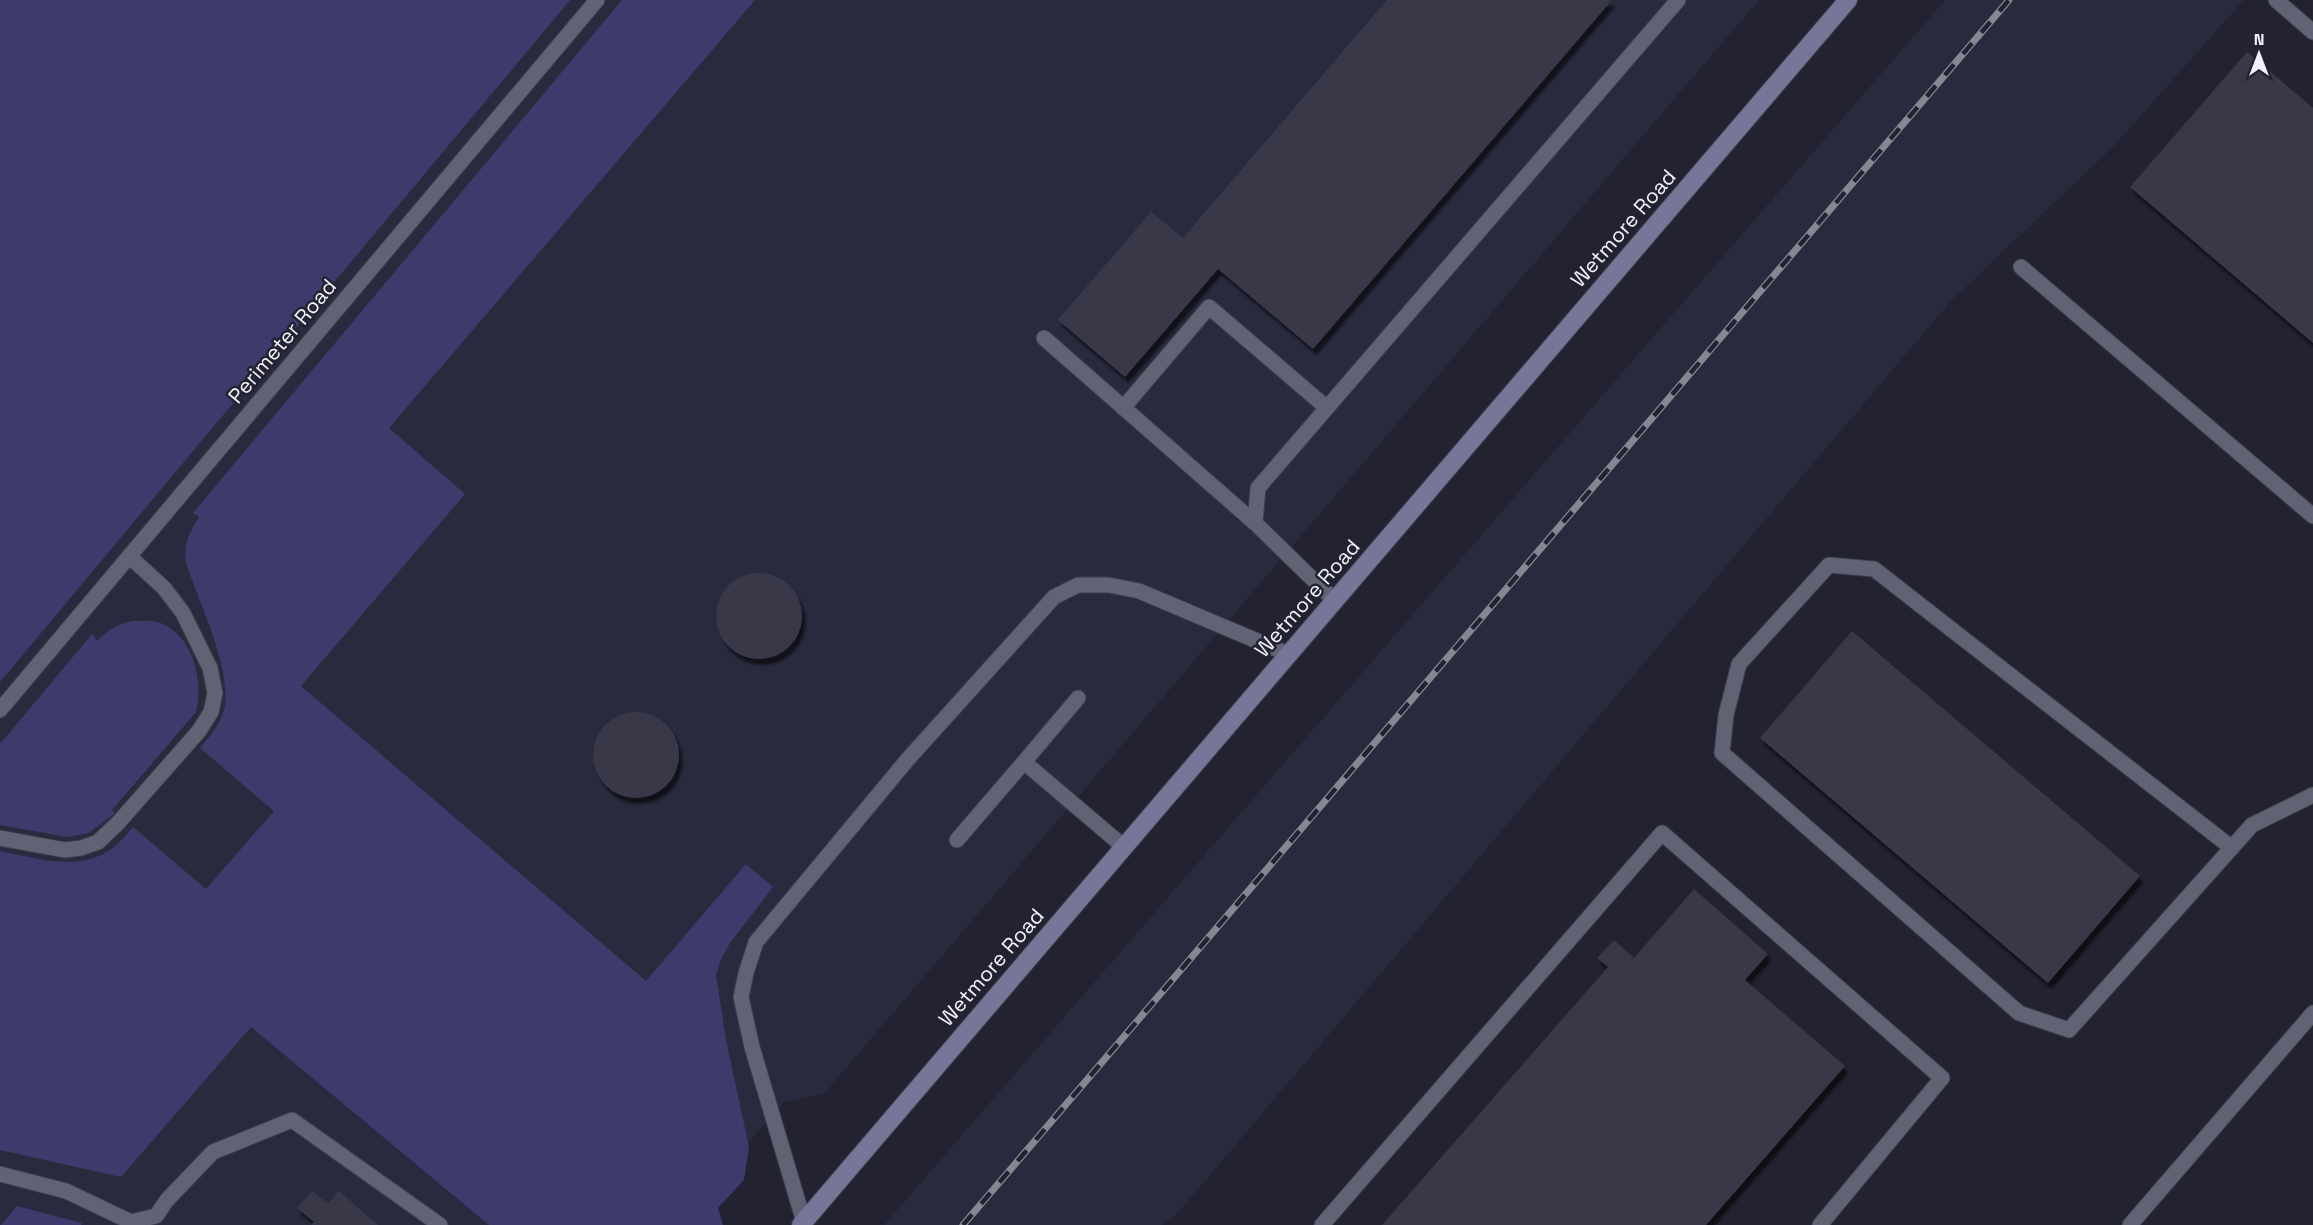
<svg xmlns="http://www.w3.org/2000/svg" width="2313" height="1225" font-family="'Space Grotesk',sans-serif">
<defs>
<filter id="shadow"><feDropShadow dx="3.5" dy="6" stdDeviation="1.5" flood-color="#0009"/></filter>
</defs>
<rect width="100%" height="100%" fill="#222230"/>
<path fill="#2a2a3f" d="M0,0H1759L824,1094L784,1102L675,1225H0Z
M1945,0H2244L2114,146L1950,302L1177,1214L1162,1225H884Z"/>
<path fill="#3d3b6c" d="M0,0H570L0,682Z
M622,0H755L389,428L465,494L301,686L646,981L746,864L773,887L730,943L721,959L716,975L726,1040L749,1147L744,1180L718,1208L723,1225H489L251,1027L121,1177L0,1150V851C36,858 77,872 110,850C119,844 126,835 133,827L206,889L274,811L200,748C211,735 222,722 225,705C230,665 199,602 186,563C183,544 189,533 199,517L193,513Z
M134,621C142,621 150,620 158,622C193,634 204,680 196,712L112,810L115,813L89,833L67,837L0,825V744L92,634L97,641C108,630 118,623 134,621Z
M17,1206L82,1223L81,1225H1Z"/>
<path fill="#383949" filter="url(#shadow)" d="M1387,0H1612L1313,349L1218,269L1125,377L1058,320L1151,212L1183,238Z
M2247,52L2313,108V343L2130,187Z
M716 616a43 43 0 1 1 86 0a43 43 0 1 1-86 0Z
M1852,631L2140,876L2048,983L1760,738Z
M593 755a43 43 0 1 1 86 0a43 43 0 1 1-86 0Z
M1694,889L1768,954L1745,980L1845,1066L1706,1225H1382L1608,967L1597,958L1614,940L1634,958Z
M312,1191L328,1204L339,1191L378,1225H311L314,1222L297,1208Z"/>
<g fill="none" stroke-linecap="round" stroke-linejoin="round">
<g stroke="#3d3e4a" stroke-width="17">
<path id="lane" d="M2276,0L2313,32
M2021,267L2313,516
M1044,338L1255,523
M1123,408L1209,307L1327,408
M1334,600L1255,523L1258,488L1678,0
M0,710L597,0
M1024,762L1078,698
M0,838L65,850L81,848L98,842L118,823L199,731L211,712L215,693L210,668L183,613L164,588L129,556
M957,840L1024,762L1124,847
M2232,848L1874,569L1829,565L1739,664L1726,715L1722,753L2019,1013L2069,1030L2252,825L2313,795
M0,1174L66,1191L131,1222L156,1216L167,1200L213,1152L292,1120L440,1225
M804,1222L752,1047L741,997L746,973L756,942L908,759L1054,597L1078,585H1109L1139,591L1288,654
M1322,1225L1662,833L1942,1078L1820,1225
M2130,1225L2313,1013"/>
</g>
<g stroke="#3d3e4a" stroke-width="20">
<path id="secondary" d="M801,1225L1848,0"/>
</g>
<use href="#lane" stroke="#616273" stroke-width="15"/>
<use href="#secondary" stroke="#767698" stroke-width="18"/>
<g stroke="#868793" stroke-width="7">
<path id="rail" d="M963,1225L2009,0"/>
</g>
<use href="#rail" stroke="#222230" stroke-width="4.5" stroke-dasharray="14" stroke-linecap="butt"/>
</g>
<g text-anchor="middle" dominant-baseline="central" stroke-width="5" stroke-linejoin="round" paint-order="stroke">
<g font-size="21" fill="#f0f1fb" stroke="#222230">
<text transform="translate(1623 228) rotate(-49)">Wetmore Road</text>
<text transform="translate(282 341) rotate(-50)">Perimeter Road</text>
<text transform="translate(1307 598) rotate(-49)">Wetmore Road</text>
<text transform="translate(991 967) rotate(-49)">Wetmore Road</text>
</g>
</g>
<g transform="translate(2259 54)" stroke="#222230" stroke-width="4.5" paint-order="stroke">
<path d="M0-4.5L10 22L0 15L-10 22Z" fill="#f0f1fb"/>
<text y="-9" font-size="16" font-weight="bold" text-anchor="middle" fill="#f0f1fb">N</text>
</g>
</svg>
